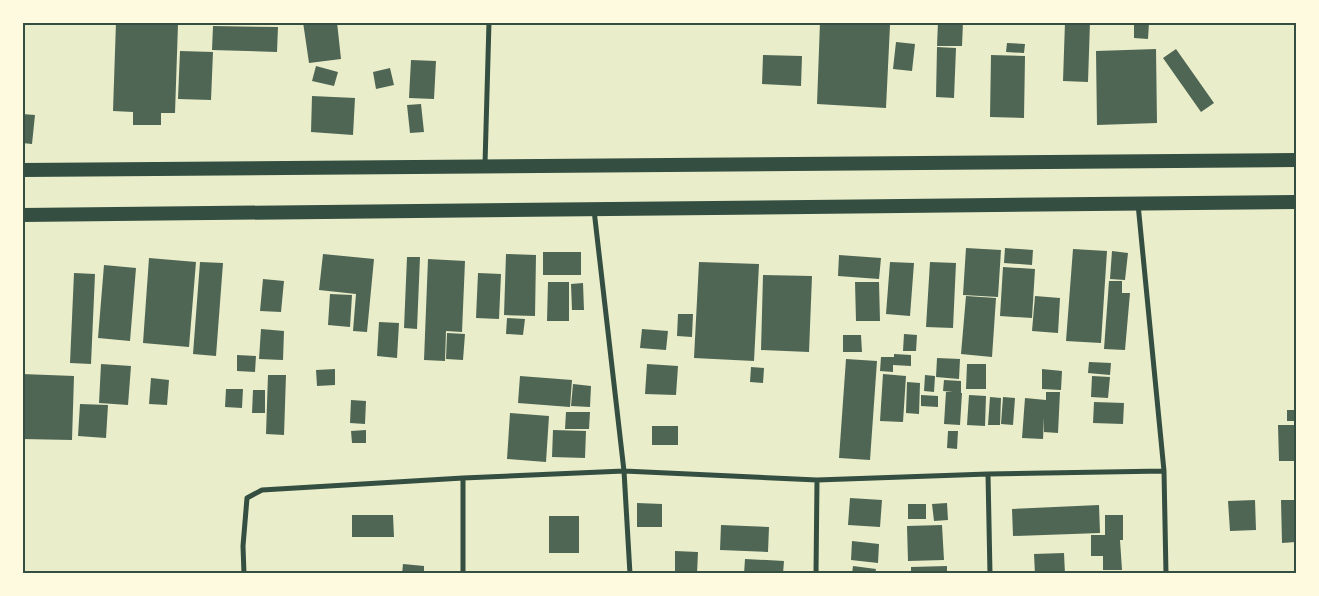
<svg xmlns="http://www.w3.org/2000/svg" width="1319" height="596" font-family="'Open Sans',sans-serif">
<rect width="100%" height="100%" fill="#e9edc9"/>
<path fill="#4f6655" d="M116,22L178,24L175,113H161V125H133V112L113,111Z
M303,22H337L341,59L309,63Z
M820,22H856V24L890,25L886,108L817,104Z
M938,22H963L962,46H937Z
M1065,22H1090L1088,82L1063,81Z
M1134,23H1149L1148,39L1134,38Z
M213,26L278,27L277,52L212,50Z
M896,42L915,44L912,71L893,69Z
M1007,43L1025,44L1024,53L1006,52Z
M937,47L956,48L954,98L936,97Z
M1156,49L1157,123L1097,125L1096,51Z
M1176,49L1214,103L1201,112L1163,58Z
M180,51L213,52L211,100L178,99Z
M763,55L802,56L801,86L762,84Z
M991,55L1025,56L1024,118L990,117Z
M411,60L436,61L434,99L409,98Z
M316,66L338,72L334,86L312,81Z
M390,68L394,85L376,89L373,72Z
M312,96L355,98L353,135L311,132Z
M421,104L424,132L410,133L407,105Z
M22,114L35,115L32,144L22,143Z
M966,248L1001,250L998,297L963,295Z
M1005,248L1033,250L1032,265L1004,263Z
M1073,249L1107,251L1101,343L1066,341Z
M1112,251L1128,253L1125,280L1110,279Z
M543,252H581V275H543Z
M323,254L374,259L367,332L353,331L356,294L319,290Z
M506,254L536,255L535,316L504,315Z
M839,255L881,258L879,279L838,276Z
M407,257H420L417,329L404,328Z
M149,258L196,262L189,347L143,343Z
M428,259L465,261L462,332L446,331L445,361L424,360Z
M200,262L223,263L216,356L193,354Z
M699,262L759,264L754,361L694,358Z
M890,262L914,263L910,316L886,314Z
M930,262L956,263L953,328L926,327Z
M104,265L136,268L130,341L98,338Z
M1003,267L1035,269L1032,318L1000,316Z
M74,273L95,274L91,364L70,363Z
M478,273L501,274L499,319L476,318Z
M763,275L812,276L809,352L761,350Z
M263,279L284,281L281,312L260,311Z
M1109,281H1122V293H1130L1125,350L1104,349Z
M548,282H569V321H547Z
M855,282H879L880,321H856Z
M583,283L584,310H572L571,284Z
M330,294L352,295L350,327L328,325Z
M966,296L996,298L992,357L961,354Z
M1035,296L1060,298L1058,333L1032,331Z
M678,314H693L692,337L677,336Z
M507,318L525,319L523,335L506,334Z
M379,322L399,323L397,358L377,356Z
M261,329L284,331L283,360L259,359Z
M642,329L668,331L666,350L640,348Z
M447,333L465,334L463,360L446,359Z
M904,334L917,335L916,351H903Z
M843,335H861L862,352H843Z
M894,354L911,355V366L893,365V372L880,371L881,357H894Z
M237,355L256,356L255,372L237,371Z
M937,358L960,359L959,379L936,377Z
M846,359L877,361L870,460L839,458Z
M1089,362L1111,363L1110,375L1088,373Z
M101,364L131,366L128,405L99,403Z
M647,364L678,366L676,395L645,394Z
M967,364H986V389H966Z
M751,367L764,368L763,383L750,382Z
M335,369V385L317,386L316,370Z
M1042,369L1062,371L1061,390L1042,389Z
M22,374L74,376L72,440L22,439Z
M883,374L906,376L903,422L880,421Z
M268,375H286L284,435L266,434Z
M925,375L935,376L934,392L924,391Z
M520,376L572,380L570,407L518,403Z
M1092,376L1110,377L1108,398L1091,397Z
M151,378L169,380L167,405L149,404Z
M944,380L961,381V393H962L960,425L944,424L946,392H953L943,391Z
M907,382L920,383L919,414L906,413Z
M573,384L591,386L590,407L571,406Z
M226,389H243L242,408L225,407Z
M253,390H265V413H252Z
M1046,392H1060L1058,433L1044,432V417L1043,439L1022,438L1025,398L1046,400Z
M921,395L938,396V407L921,406Z
M969,395L986,396L985,426L967,425Z
M990,397L1001,398L1000,425H988Z
M1003,397L1015,398L1013,425L1001,424Z
M351,400L366,401L365,424L350,423Z
M1094,402L1124,403L1123,424L1093,423Z
M80,404L108,405L106,438L78,436Z
M1287,410H1296V421H1287Z
M566,412H590L589,429H565Z
M510,413L549,416L546,462L507,459Z
M1278,425H1296V461H1279Z
M652,426H678V445H652Z
M366,430V443H352L351,431Z
M553,430L586,431L585,458L552,457Z
M948,431H958L957,449L947,448Z
M850,498L882,500L880,527L848,525Z
M1255,500L1256,530L1230,531L1228,501Z
M1281,500H1296V542L1282,543Z
M637,503L662,504V527H637Z
M947,503L948,520L934,521L932,504Z
M908,504H926V519H908Z
M1099,505L1100,533L1013,536L1012,509Z
M352,515H393L394,537H352Z
M1105,515H1123V540H1120L1122,570H1103V556H1091V535H1105Z
M549,516H579V553H549Z
M721,525L769,527L768,552L720,550Z
M942,525L944,560L908,561L907,526Z
M852,541L879,544L878,563L851,560Z
M675,551L698,552L697,574H675Z
M1064,553L1065,574H1035L1034,554Z
M745,559L784,561L783,574H744Z
M403,564L424,566V574H402Z
M853,566L876,569L875,574H852Z
M947,566V574H911V567Z"/>
<g fill="none" stroke-linecap="round" stroke-linejoin="round">
<path stroke="#344e41" stroke-width="5" d="M485,164L489,22
M1138,204L1164,471L1166,574
M594,210L624,471L630,574
M988,474L990,574
M463,478V574
M244,574L243,546L247,498L262,490L463,478L624,471L817,480L988,474L1164,471
M816,574L817,480"/>
<path stroke="#344e41" stroke-width="14" d="M22,170L1296,160
M22,215L1296,202"/>
</g>
<rect width="1319" height="596" fill="none" stroke="#fefae0" stroke-width="48"/>
<rect x="24" y="24" width="1271" height="548" fill="none" stroke="#344e41" stroke-width="2"/>
</svg>
